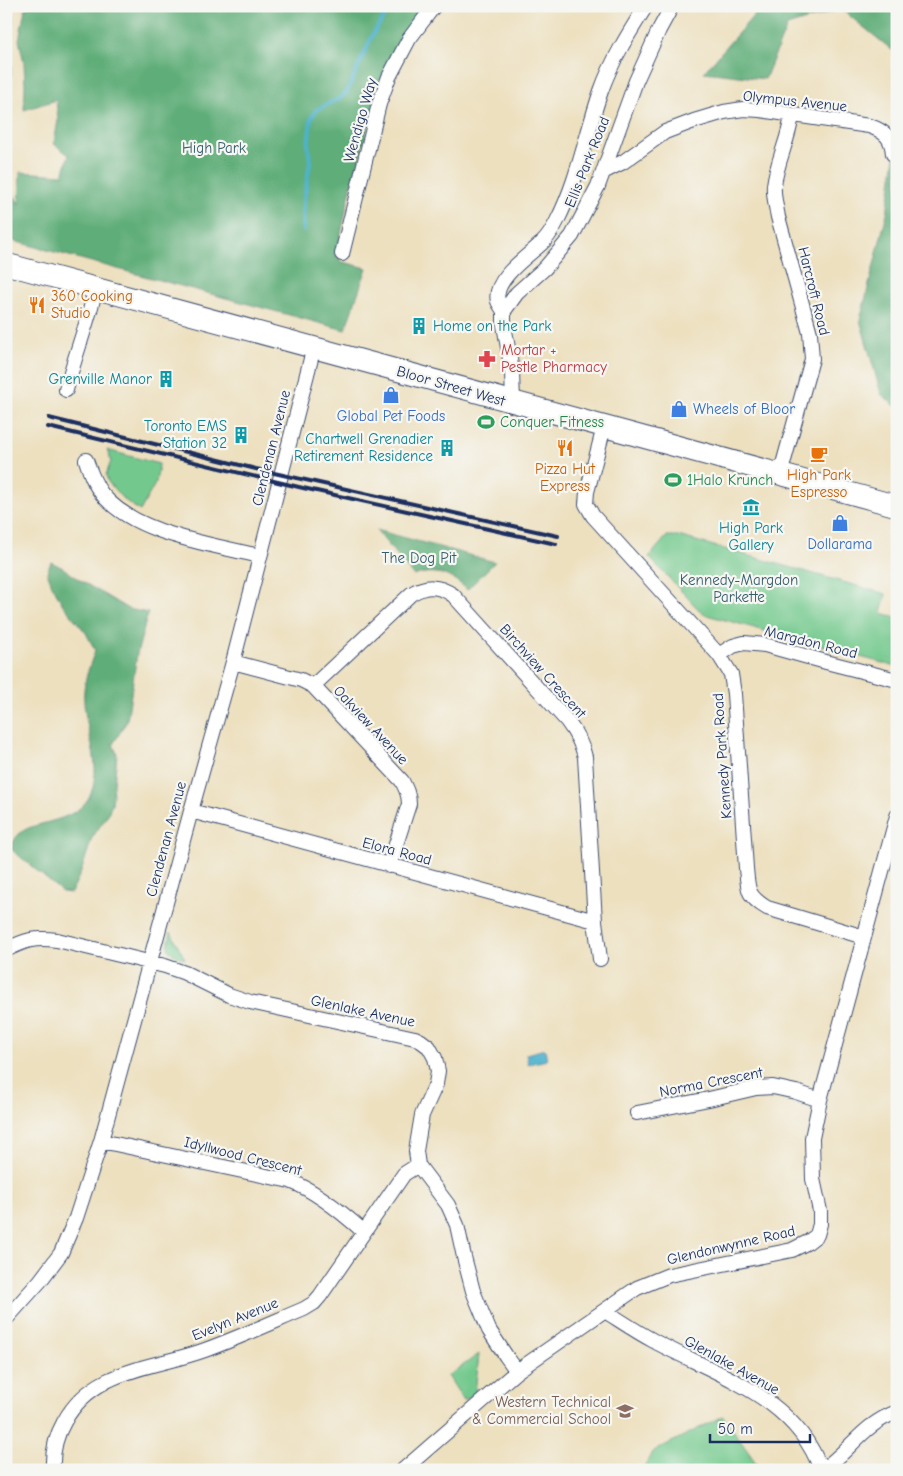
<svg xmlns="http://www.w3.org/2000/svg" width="903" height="1476" font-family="'Comic Neue',sans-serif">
<rect width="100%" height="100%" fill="#f6f6f2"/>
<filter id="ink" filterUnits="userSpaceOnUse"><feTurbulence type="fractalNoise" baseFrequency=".02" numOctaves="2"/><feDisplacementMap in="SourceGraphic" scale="10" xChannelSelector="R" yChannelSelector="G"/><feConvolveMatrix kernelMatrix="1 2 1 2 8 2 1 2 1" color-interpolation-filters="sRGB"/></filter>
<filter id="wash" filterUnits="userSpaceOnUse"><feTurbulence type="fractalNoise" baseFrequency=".0096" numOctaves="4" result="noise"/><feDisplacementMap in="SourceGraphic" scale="20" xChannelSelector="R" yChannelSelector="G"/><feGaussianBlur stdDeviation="1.12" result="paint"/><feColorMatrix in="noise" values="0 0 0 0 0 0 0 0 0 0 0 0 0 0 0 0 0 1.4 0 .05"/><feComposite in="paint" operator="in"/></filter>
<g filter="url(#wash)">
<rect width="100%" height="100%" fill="#ede0bf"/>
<path fill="#73c98d" stroke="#477c76" d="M107,450L159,464L156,482L140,511L123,499L108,482L106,475L111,461Z
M667,536H678L886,594L881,613L897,617V667L703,614L649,557Z
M171,932L185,959C166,952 166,951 171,932Z
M479,1354L475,1393L464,1401L448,1376Z
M723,1416L761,1470H643L652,1452Z"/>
<path fill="#5ead78" stroke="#3c6e6b" d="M30,6H424L400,41L384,71L351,188L336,256L343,262L367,268L345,330L6,239V181L19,204L20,172L63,175L69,155L54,144L58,120L56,100L24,110L25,85L24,63L19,40L25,9Z
M762,6H897V54L841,9L787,26L765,79L704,72Z
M6,13H13L10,106L6,103Z
M897,142V407L881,394L860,320L887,213Z
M376,530L495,562L467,590C453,575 434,568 414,576Z
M51,562L63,568L80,580L128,609L148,613L137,654L127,721L113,744L117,754L112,804L107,816L92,838L81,872L71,893L62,892L11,849C12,846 13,842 15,839C22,828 34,826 45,823C64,818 83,812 91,793C104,762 81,723 84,690C85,676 91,663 95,650L86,633L63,605L52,585L47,572Z"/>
<path fill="#4eb2cd" stroke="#347096" d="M545,1049L547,1060L528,1064L526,1054Z"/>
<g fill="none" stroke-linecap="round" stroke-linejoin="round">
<path stroke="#4eb2cd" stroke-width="4" d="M304,231L303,204L310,162L308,145L311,119L316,110L340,98L347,92L373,34L391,6"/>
</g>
</g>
<g filter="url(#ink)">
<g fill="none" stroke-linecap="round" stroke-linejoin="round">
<g stroke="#3a4a6d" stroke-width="16">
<path id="street" d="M603,172L623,162L665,132L694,121L724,112L743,109L760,110L869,126C885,131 892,138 893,154
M342,254L379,104L389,77L409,39L434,6
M504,311C502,308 499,304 498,301C492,280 529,255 542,243C549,237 553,229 557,221C578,180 586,134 601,91C612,60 629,33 646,6
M66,390C75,355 88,322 96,288
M513,403L512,371L504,325V311L517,293L545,268L572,236L598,186L636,81L659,30L672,6
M604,427L587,492L586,504L593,516L719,655L731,674L734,694L746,868C748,890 747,896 767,908L864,937
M86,460C90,472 94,484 102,494C134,534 211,544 259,556
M780,475L812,359L810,333L778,217C776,206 773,195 774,185C777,161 789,139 792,115
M719,655L733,646L744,643L765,645L826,662L897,680
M233,662L301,680L313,686L402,781C406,789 409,795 409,804L389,866
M313,686L411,594C426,585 438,585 453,595L567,721C576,733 582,743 585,757L595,921L600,959
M191,811L595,921
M6,950C25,940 35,937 57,940L165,966L185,973L229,995L250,1002L415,1038L421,1041L429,1047L435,1058L438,1071L436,1084L422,1115L416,1151L418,1165L448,1205L457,1225L464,1257L473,1291L489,1330L506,1356L517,1371
M637,1113L709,1099L756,1088L773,1087L796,1092L820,1100
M101,1141L290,1181C314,1190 344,1214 364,1232
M605,1311C621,1321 637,1332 654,1341C716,1375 795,1396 821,1470
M6,1319L40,1281L61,1253L76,1218L101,1141L191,811L233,662L314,347
M53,1470C52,1454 56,1436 64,1422C93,1368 153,1369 205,1350C238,1338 271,1323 304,1309L314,1303L320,1296L404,1174L418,1165
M403,1470L517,1371L637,1288L669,1275L792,1250L808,1242L817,1235L820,1224V1211L813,1179L812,1138L820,1100L897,816
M822,1470C850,1451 863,1424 897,1412"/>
</g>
<g stroke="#3a4a6d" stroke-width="23">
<path id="primary" d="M6,264L897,506"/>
</g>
<use href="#street" stroke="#fff" stroke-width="14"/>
<use href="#primary" stroke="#fff" stroke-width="21"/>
<path stroke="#1b2f5e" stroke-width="4" d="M49,418L256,469L558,536
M48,427L303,488L556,544"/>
</g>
</g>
<defs>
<g id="restaurant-bare" transform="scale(1.35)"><path d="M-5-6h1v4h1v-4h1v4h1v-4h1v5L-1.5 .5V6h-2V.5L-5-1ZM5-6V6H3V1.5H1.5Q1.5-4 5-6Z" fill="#e8710a" stroke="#f6f6f2" stroke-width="2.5" paint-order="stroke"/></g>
<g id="building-bare" transform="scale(1.35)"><path d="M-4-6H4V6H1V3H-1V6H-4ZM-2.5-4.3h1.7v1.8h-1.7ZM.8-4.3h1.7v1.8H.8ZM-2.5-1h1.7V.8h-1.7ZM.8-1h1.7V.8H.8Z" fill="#0f9aa8" stroke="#f6f6f2" stroke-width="2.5" paint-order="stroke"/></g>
<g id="pharmacy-bare" transform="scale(1.35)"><path d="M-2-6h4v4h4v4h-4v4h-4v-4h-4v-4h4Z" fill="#e0444e" stroke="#f6f6f2" stroke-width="2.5" paint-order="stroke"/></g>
<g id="shop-bare" transform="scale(1.35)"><path d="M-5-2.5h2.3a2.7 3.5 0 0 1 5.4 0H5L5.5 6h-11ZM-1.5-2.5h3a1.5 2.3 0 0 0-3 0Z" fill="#3f7fe0" stroke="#f6f6f2" stroke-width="2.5" paint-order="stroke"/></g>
<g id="stadium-bare" transform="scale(1.35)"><path d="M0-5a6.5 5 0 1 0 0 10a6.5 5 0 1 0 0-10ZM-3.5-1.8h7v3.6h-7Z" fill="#2e9e5b" stroke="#f6f6f2" stroke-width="2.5" paint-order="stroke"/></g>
<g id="cafe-bare" transform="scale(1.35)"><path d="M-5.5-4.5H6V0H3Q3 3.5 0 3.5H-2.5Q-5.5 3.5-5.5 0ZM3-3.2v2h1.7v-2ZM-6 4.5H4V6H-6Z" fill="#e8710a" stroke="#f6f6f2" stroke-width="2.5" paint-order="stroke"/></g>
<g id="museum-bare" transform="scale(1.35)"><path d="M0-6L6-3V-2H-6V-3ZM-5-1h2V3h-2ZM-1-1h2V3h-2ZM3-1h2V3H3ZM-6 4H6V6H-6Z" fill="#0f9aa8" stroke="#f6f6f2" stroke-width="2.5" paint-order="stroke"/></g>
<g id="school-bare" transform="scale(1.35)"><path d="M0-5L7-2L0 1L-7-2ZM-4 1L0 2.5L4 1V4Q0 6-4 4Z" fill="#8d6e63" stroke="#f6f6f2" stroke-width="2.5" paint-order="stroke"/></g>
</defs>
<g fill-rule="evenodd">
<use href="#restaurant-bare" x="37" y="305"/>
<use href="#building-bare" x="419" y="326"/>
<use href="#pharmacy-bare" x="487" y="359"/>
<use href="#building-bare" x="166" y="379"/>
<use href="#shop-bare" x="391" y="395"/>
<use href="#shop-bare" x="679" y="409"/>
<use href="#stadium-bare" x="486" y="422"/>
<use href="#building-bare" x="241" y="435"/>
<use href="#building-bare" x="447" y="448"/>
<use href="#restaurant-bare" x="565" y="448"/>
<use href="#cafe-bare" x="819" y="454"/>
<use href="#stadium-bare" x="673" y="480"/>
<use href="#museum-bare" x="751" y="507"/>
<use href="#shop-bare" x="840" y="523"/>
<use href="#school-bare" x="625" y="1411"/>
</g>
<g text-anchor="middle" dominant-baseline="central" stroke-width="4.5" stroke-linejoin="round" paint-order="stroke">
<g font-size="15" fill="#1b2f5e" stroke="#f6f6f2">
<text transform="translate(795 101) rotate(6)">Olympus Avenue</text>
<text transform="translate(360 120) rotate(-74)">Wendigo Way</text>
<text transform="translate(587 162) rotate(-68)">Ellis Park Road</text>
<text transform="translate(814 291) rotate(76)">Harcroft Road</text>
<text transform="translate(451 386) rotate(16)">Bloor Street West</text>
<text transform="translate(271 448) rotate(-76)">Clendenan Avenue</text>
<text transform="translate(811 642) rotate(14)">Margdon Road</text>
<text transform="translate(543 671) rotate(48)">Birchview Crescent</text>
<text transform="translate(371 725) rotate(47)">Oakview Avenue</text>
<text transform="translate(722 756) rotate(-94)">Kennedy Park Road</text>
<text transform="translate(166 839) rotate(-75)">Clendenan Avenue</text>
<text transform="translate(397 851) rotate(15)">Elora Road</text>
<text transform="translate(363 1011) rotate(12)">Glenlake Avenue</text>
<text transform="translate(711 1082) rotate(-11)">Norma Crescent</text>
<text transform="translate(243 1156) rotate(14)">Idyllwood Crescent</text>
<text transform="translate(731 1245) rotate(-13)">Glendonwynne Road</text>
<text transform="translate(235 1319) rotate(-22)">Evelyn Avenue</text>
<text transform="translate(732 1365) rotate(29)">Glenlake Avenue</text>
</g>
<g font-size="15" fill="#355d6c" stroke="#f6f6f2">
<text x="214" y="148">High Park</text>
<text x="419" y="558">The Dog Pit</text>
<text x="739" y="580">Kennedy-Margdon<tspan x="739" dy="17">Parkette</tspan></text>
</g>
<g font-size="15" fill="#c56008" stroke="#f6f6f2">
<text x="51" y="296" text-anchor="start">360 Cooking<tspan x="51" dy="17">Studio</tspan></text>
<text x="565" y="469">Pizza Hut<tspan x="565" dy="17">Express</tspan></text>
<text x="819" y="475">High Park<tspan x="819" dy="17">Espresso</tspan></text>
</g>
<g font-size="15" fill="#0d838f" stroke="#f6f6f2" text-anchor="end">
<text x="433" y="326" text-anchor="start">Home on the Park</text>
<text x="152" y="379">Grenville Manor</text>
<text x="227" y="426">Toronto EMS<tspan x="227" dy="17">Station 32</tspan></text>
<text x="433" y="439">Chartwell Grenadier<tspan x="433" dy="17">Retirement Residence</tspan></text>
<text x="751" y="528" text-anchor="middle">High Park<tspan x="751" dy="17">Gallery</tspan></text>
</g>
<g font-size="15" fill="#be3a42" stroke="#f6f6f2" text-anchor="start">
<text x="501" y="350">Mortar +<tspan x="501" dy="17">Pestle Pharmacy</tspan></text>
</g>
<g font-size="15" fill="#366cbe" stroke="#f6f6f2">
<text x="693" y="409" text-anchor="start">Wheels of Bloor</text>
<text x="391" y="416">Global Pet Foods</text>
<text x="840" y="544">Dollarama</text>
</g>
<g font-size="15" fill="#27864d" stroke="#f6f6f2" text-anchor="start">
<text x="500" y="422">Conquer Fitness</text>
<text x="687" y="480">1Halo Krunch</text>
</g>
<g font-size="15" fill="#785e54" stroke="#f6f6f2" text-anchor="end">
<text x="611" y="1402">Western Technical<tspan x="611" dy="17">&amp; Commercial School</tspan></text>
</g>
</g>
<rect width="903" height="1476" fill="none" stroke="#f6f6f2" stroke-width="25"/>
<path d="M710 1434v8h100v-8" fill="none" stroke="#1b2f5e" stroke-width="2.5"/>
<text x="718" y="1434" font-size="15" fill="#1b2f5e" stroke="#f6f6f2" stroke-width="4" paint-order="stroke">50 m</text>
</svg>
